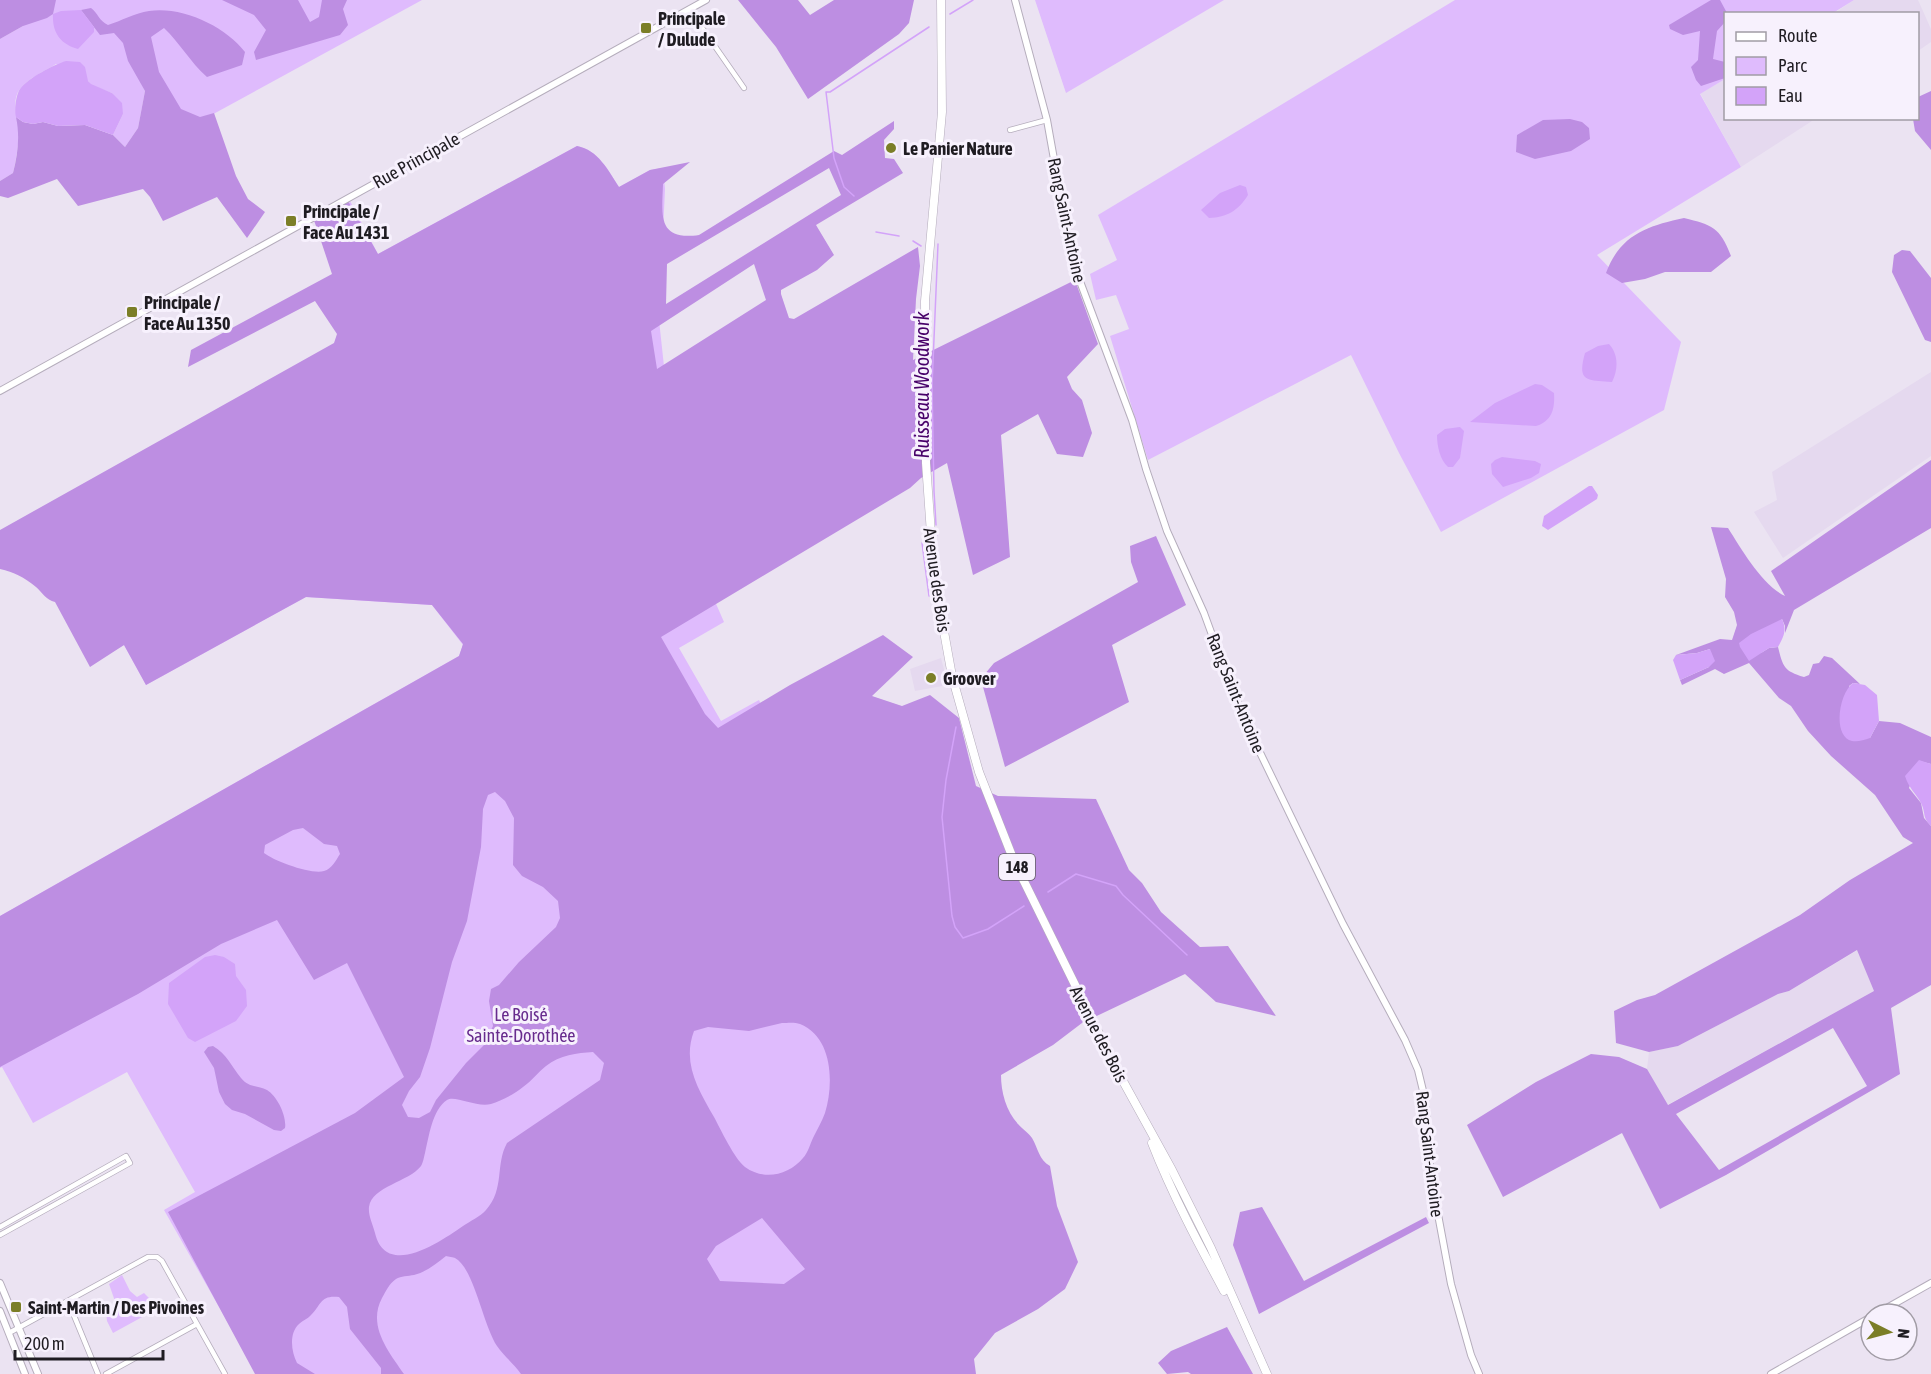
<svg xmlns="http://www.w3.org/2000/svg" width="1931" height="1374" font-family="'Asap Condensed',sans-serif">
<rect width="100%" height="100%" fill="#ebe3f2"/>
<path fill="#e5d9ef" d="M1854,0H1918L1931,29V42L1918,51V14H1833Z
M1725,79L1726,118L1815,119L1741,167L1700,93Z
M1931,372V456L1783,558L1754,512L1777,500L1772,472Z
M941,658L948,685L915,691L910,669Z
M1858,950L1874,991L1667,1105L1647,1069L1649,1052L1678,1046L1778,994L1789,991Z"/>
<path fill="#dfbbfd" d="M15,0H422L184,130L139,78L145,91L138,128L125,147L113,135L123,114L112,93L91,85L88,81L56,64C45,71 28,78 20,89C10,102 19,120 19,135C18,148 16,160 13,173L0,181V39L23,26Z
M1035,0H1224L1066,93Z
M1455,0H1854L1833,13L1726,14L1725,79L1700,94L1741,167L1597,255L1681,342L1664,410L1441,532L1399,453L1351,355L1148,460L1110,336L1129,329L1116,295L1096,300L1090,274L1117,260L1098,215Z
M577,146C598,150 608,170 619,187L650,170L663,168L665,189L659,320L681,524L724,622L679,648L721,721L759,700L939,1104L955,1374H257L164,1210L195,1192L127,1072L33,1123L2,1067L0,1068V916L459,656L463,645L432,605L306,597L146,685L124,645L90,665L365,327L314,221L350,201L378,254Z
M122,1275L130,1291L137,1297L144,1293L149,1298L155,1310L113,1333L107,1321L106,1312L117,1307L109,1284Z"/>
<path fill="#bd8ee2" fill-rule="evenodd" d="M0,0H56L53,14L47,18L23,26L0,39Z
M222,0H298L310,22L319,17L322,0H347L343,9L348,25L340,35L256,60L254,52L266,30L254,15Z
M738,0H798L810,15L834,0H914L909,23L899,34L808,99L776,47Z
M1711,0H1720L1727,13L1725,22L1717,31L1713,59L1725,62V78L1701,86L1696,80L1691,67L1698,60L1700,31L1683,35L1670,29L1669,25Z
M91,8C98,13 99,21 108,25C121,21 135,13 149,11C182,6 225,26 245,52L242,65L207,77C190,62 180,43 164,28L151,37L159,72L181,109L200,117L214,113L236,176L248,199L265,212L247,238L217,197L163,221L150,197L143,189L78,206L57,179L8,198L0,196V181L13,173C18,154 20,136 16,117L23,122L33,124L43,122L58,126L85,125L113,135L125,147L138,128L145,91L128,61L123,43L114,33L100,35L81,10Z
M1931,91V150L1915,131L1913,119L1918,118V97Z
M1570,119L1582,122L1589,128L1590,139L1571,151L1535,159L1516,152L1517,135L1543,120Z
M894,121V129L884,140L885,158L894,159L903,173L816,225L834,255L817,270L781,290V294L789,318L794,319L918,247L920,266L916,299L913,360L1075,280L1098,344L1067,377L1072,389L1082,400L1092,433L1083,457L1057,454L1038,414L1001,435L1010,557L973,575L947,463L921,478L910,488L661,637L705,714L718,728L790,685L883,635L913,657L872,696L902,706L930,695L959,718L976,786L998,796L1096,799L1129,870L1142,883L1161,912L1200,947L1228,946L1276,1016L1216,1002L1185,974L1082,1023L1053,1045L1001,1075C1001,1092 1006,1111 1018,1124C1022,1129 1029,1133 1032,1138C1038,1148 1039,1160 1050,1166L1057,1206L1078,1262L1065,1289L1038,1309L995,1333L974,1359L976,1374H521C514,1364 504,1356 497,1346C483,1325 474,1268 455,1258C454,1257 448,1257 446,1256C436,1264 426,1272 414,1275C408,1276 401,1276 396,1279C389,1284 386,1291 382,1298C367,1326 389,1352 404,1374H381V1368L350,1329L347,1307L339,1297C320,1295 322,1304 311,1315C308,1319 303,1320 299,1324C289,1333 291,1351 297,1363L315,1374H255L168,1212L355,1113L404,1077L347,963L314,980L277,920L221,944L138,994L0,1067V916L459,656L463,644L432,605L306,597L146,685L124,645L90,667L55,602C46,600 42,592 36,587C24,577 14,572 0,569V530L334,343L337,334L315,301L188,367L191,350L332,274L314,220L348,201L378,254L577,146C598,150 608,170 619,187L650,170L690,162L663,184C662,215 657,241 699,235L834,151L842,155ZM829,168L841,195L666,304L667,264ZM754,264L766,300L657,369L651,331ZM495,792L505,801L514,818L513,865L522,876L543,887L558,901L560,918L556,927L519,962L499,985L491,989L489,1001L493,1026L484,1045L466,1063L436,1100L430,1112L419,1118L408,1117L402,1105L409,1091L420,1077L430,1048L452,962L467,921L481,847L483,809L488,795ZM303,828L324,844L337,846L340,854C336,860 332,869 324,871C312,875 274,861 264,853L265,845L293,830ZM782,1023C787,1023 795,1022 800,1024C833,1037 834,1084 825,1113C822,1121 817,1130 813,1138C810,1144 808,1153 803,1158C789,1175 764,1181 745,1167C734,1158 721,1130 714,1117C698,1089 682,1063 694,1031L708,1027L749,1031ZM593,1052L604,1063L600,1080L507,1143C495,1165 505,1189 486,1210C480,1217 470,1221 463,1226C440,1242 386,1279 375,1233C373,1225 368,1215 369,1207C372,1186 409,1182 421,1166C423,1163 424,1157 425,1153C429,1137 432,1110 447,1100C455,1095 477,1108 491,1104C501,1101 515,1094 523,1087C532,1081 538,1072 546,1066C560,1055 577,1053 593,1052ZM762,1218L805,1269L784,1284L720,1281L707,1259L716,1246Z
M1684,218C1712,225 1720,227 1731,256L1711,272H1665L1645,279L1622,283L1606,273C1620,235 1647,226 1684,218Z
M1902,250L1910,251L1931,278V342L1925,340L1892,272L1894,255Z
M1931,460V528L1794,610L1785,633V626L1782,619L1761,653L1769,648L1778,647C1783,667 1784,671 1804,677L1809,675L1813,664L1819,663L1824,656L1832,658L1860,684L1853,683L1849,686L1870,738L1879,721L1900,723L1931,737V764L1919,761L1909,788L1921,803L1924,818L1931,826V985L1891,1008L1900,1074L1726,1175L1660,1209L1622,1133L1503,1197L1467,1125L1536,1082L1591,1054L1619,1057L1647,1069L1668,1105L1874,991L1857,950L1789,991L1778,994L1678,1046L1649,1052L1616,1043L1614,1011L1637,1000L1655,995L1800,915L1850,880L1913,843L1903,837L1875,795L1831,756L1808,731L1791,706L1779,698L1749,663L1724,674L1715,669L1682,685L1680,680L1709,667L1710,649L1697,653L1676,655L1720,639L1732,640L1737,625L1734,612L1725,597L1726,579L1711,527L1728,528C1742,550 1762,585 1785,596L1771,571ZM1833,1028L1867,1086L1719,1170L1676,1114Z
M1156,536L1186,605L1112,645L1129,702L1005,767L983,687L984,675L994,663L1138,582L1131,562L1130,546Z
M213,1046C227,1054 231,1066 241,1078C249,1088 257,1085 267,1090C277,1096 287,1116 285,1128L281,1131L274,1130L245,1114L232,1110L225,1104L219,1092L214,1068L204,1052L208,1047Z
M1262,1207L1304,1281L1426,1217L1429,1223L1259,1314L1233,1245L1240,1212Z
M1227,1327L1253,1374H1191L1188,1372L1167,1374L1158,1363L1171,1351Z"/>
<path fill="#d3a3f9" d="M81,10L94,27V32L78,49C60,44 52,32 53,14L61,11Z
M66,61L80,62L85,67L88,81L91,84L112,93L122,103L123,114L113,135L85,125L58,126L43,122L33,124L23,122L16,117C14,110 16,95 20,89C28,78 53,65 66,61Z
M1240,185L1246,187L1248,195C1238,211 1227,217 1209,218L1201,210L1220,193Z
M1609,344C1619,355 1618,370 1612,382C1586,380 1577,382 1585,353L1598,346Z
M1535,384L1542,385L1554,393C1555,409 1552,421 1536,426L1470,422L1495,403Z
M1460,427L1464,431L1460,458L1453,467H1448C1440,460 1437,446 1437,435L1445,429Z
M1502,457L1535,461L1541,464L1539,473L1531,478L1503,487L1492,474L1491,464L1495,460Z
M1589,486H1592L1598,495L1597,499L1548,530L1542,526L1544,516Z
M1782,619C1787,630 1784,636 1778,647L1769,648L1749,661L1740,647L1739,643L1751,634Z
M1710,649L1715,661L1709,667L1680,680L1673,660L1676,655L1697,653Z
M1853,683L1865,685L1877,695L1879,721L1870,738C1864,740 1858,742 1852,741C1832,736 1839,693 1853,683Z
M1919,760L1931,764V826C1922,817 1926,813 1921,803C1916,793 1909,789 1905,776Z
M215,955L224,957L235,964L236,976L246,990L247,1006L236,1021L195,1042L188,1038L168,1004L169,983L205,957Z"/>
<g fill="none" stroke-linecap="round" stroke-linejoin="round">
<path stroke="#d3a3f9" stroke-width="1.5" d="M950,14L973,0
M854,196L844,187L834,158L826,92H830L929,27
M876,232L899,236
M913,241L921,246
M936,525L934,491L932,386L938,244
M937,533V535
M922,543L929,596
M956,727L946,780L942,817L952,916L955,927L963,938L988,929L1024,906
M1048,892L1076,874L1116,886L1123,895L1187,955"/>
<g stroke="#b5adbc" stroke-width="6">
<path id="minor" d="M689,9L744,88
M1010,130L1047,120
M0,1227L126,1156L130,1163L0,1235
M68,1301L98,1374
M9,1333L148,1257H157L162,1261L225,1374
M106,1374L197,1324"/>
</g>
<g stroke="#b5adbc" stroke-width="8">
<path id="tertiary" d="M1015,0L1047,120L1072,260L1132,420L1146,469L1167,531L1204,613L1227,676L1252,736L1343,924L1405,1040L1418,1070L1425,1099L1431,1177L1451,1284L1471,1355L1479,1374
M0,391L706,0
M0,1283L38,1374
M0,1311L25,1374
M1876,1314L1931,1283
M1771,1374L1871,1317"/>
</g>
<g stroke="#b5adbc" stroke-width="9">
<path id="primary" d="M941,0L942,112L925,301L926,463L934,576L952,676L979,772L1014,861L1118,1072L1172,1170L1211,1248L1267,1374
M1152,1143C1172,1194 1198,1243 1224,1291"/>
</g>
<use href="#minor" stroke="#fff" stroke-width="4.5"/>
<use href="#tertiary" stroke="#fff" stroke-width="6"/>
<use href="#primary" stroke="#fff" stroke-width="8"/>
</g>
<g fill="#7b7e27" stroke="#f7f1fd" stroke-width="2">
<rect x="640" y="22" width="12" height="12" rx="3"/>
<circle cx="891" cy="148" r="6"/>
<rect x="285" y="215" width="12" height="12" rx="3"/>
<rect x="126" y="306" width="12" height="12" rx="3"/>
<circle cx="931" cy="678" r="6"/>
<rect x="10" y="1301" width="12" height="12" rx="3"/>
</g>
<g text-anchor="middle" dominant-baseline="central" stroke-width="6" stroke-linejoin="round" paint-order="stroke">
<rect fill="#f7f1fd" stroke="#605c64" stroke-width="1.5" x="999" y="854" width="36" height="26" rx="4.5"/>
<g font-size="16" font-weight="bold" fill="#1f1c22">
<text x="1017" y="867">148</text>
</g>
<g font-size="18" font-weight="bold" fill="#1f1c22" stroke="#f7f1fd" text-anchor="start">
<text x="658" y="18">Principale<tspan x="658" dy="21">/ Dulude</tspan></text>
<text x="903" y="148">Le Panier Nature</text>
<text x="303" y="211">Principale /<tspan x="303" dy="21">Face Au 1431</tspan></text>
<text x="144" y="302">Principale /<tspan x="144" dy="21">Face Au 1350</tspan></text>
<text x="943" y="678">Groover</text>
<text x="28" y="1307">Saint-Martin / Des Pivoines</text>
</g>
<g font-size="18" fill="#1f1c22" stroke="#f7f1fd">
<text transform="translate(416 160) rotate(-29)">Rue Principale</text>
<text transform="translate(1067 220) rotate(78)">Rang Saint-Antoine</text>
<text transform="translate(937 580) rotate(82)">Avenue des Bois</text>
<text transform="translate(1236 693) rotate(68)">Rang Saint-Antoine</text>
<text transform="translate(1099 1034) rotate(63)">Avenue des Bois</text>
<text transform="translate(1430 1154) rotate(83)">Rang Saint-Antoine</text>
</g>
<g font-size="18" fill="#682c8e" stroke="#f7f1fd">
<text x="521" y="1014">Le Boisé<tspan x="521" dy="21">Sainte-Dorothée</tspan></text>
</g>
<g font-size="20" font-style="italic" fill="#470069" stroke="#f7f1fd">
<text transform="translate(921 385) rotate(-90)">Ruisseau Woodwork</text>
</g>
</g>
<rect x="1724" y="12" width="195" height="108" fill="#f7f1fd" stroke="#a19ca5" stroke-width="1.5"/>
<rect x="1736" y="32" width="30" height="9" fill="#ffffff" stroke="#a19ca5" stroke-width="1.5"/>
<text x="1778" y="42" font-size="18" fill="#1f1c22">Route</text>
<rect x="1736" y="57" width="30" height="18" fill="#dfbbfd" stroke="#a19ca5" stroke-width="1.5"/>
<text x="1778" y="72" font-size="18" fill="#1f1c22">Parc</text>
<rect x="1736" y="87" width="30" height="18" fill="#d3a3f9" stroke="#a19ca5" stroke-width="1.5"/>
<text x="1778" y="102" font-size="18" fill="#1f1c22">Eau</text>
<g transform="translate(1889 1332) rotate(96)"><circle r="28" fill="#f7f1fd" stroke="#a19ca5" stroke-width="1.5"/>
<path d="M0-4.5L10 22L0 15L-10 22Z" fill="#7b7e27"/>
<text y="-9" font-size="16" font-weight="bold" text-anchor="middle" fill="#1f1c22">N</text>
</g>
<path d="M15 1350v9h148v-9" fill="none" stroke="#1f1c22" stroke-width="3"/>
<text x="24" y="1350" font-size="18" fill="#1f1c22" stroke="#f7f1fd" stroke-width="4.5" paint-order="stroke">200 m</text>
</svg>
